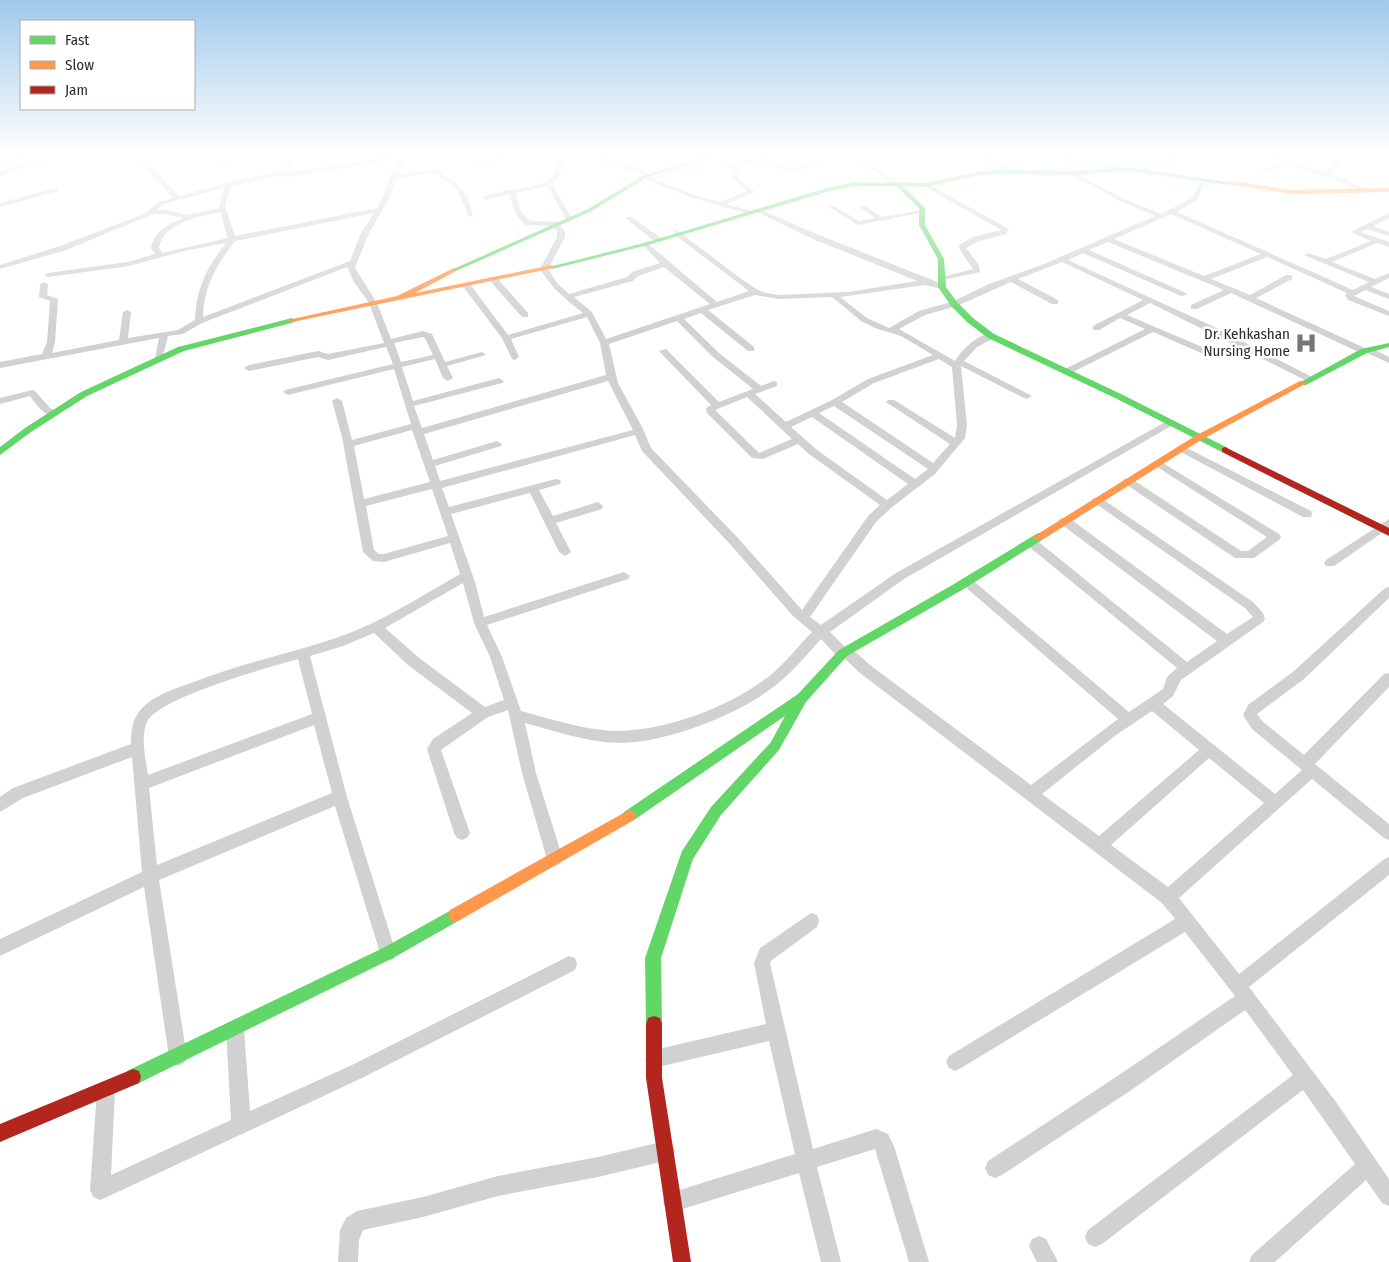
<svg xmlns="http://www.w3.org/2000/svg" width="1389" height="1262" font-family="'Fira Sans Condensed',sans-serif">
<rect width="100%" height="100%" fill="#fff"/>
<g fill="none" stroke-linecap="round" stroke-linejoin="round">
<path fill="#d1d1d1" fill-rule="evenodd" d="M33,153H42L0,166V162Z
M60,153H68L0,176V172Z
M164,153H172L148,163L179,196L229,182L277,172L284,168L289,159L285,153H291L295,159L285,173L410,153L397,174L439,169L445,177L453,179L468,197L473,217L468,216C463,201 458,184 441,179L437,173L396,178L390,197L369,233L355,268L377,303L391,339L423,331L432,334L445,362L482,352L486,355L447,366L453,378L448,381L443,378L435,359L402,367L413,401L499,378L504,381L502,383L414,406L422,428L606,375L600,343L587,317L511,339L519,357L515,360L512,359L502,338L462,285L469,283L508,335L583,313C565,298 553,290 540,269L557,237V232L553,226L525,225L515,213L510,194L485,200L482,198C500,187 526,191 546,182C558,176 553,160 561,153H568C562,159 564,165 561,172C559,178 554,180 553,187L572,218L570,219H566L547,186L516,193L521,212L530,221L558,222L565,232V237L548,269L557,283L569,294L627,277L632,272L660,263L642,244L646,242L717,302L749,291L675,235V231H678L740,278L758,290L766,293L779,295L848,292L917,281L813,239L755,211L754,210L757,208L819,235L945,285V289H942L925,285L840,297L867,318L889,328L919,311L954,301L989,284L1044,264L1155,216L1118,200L1070,174L1069,173L1072,171L1122,198L1161,214L1192,198L1202,179H1206L1197,200L1177,212L1353,290L1369,282L1304,255L1308,253L1326,259L1371,241L1351,232L1389,213V218L1373,226L1389,232V236L1367,229L1361,232L1389,242V247L1377,243L1332,262L1375,279L1389,273V278L1371,287L1389,294V299L1365,290L1354,296L1389,311V316L1348,300L1345,295L1347,293L1267,257L1211,279L1250,295L1286,275H1292V279L1256,298L1365,348H1371L1389,357V363L1367,353H1361L1231,293L1197,309H1191V305L1224,290L1108,242L1089,250L1188,294L1181,296L1083,253L1068,260L1210,325L1312,377L1314,379L1309,382L1150,303L1127,315L1214,352V356H1208L1153,332L1069,374H1063V370L1145,329L1120,318L1099,330H1093V326L1143,300L1062,262L1018,279L1058,300V304H1052L1011,282L957,306L925,315L899,329L955,361C962,350 979,332 994,334V338L977,347L964,361L1032,396L1027,399L1024,398L961,366L967,425L965,438L935,474L891,508L876,522L810,617L821,625L896,573L1167,421H1173V425L904,579L830,632L845,647L851,648L870,665L1031,785L1118,719L963,585L961,582L963,579H971L1129,712L1163,689L1167,677L1177,668L1027,545L1025,542L1027,539H1035L1187,662L1217,641L1061,524L1059,521L1061,518H1069L1227,634L1253,617L1245,608L1092,501L1093,498H1101L1253,602L1263,613L1265,619L1263,622L1181,680L1173,696L1163,704L1275,794L1302,770L1252,729L1243,715L1248,705L1294,671L1385,588L1389,587V598L1304,679L1257,714L1262,721L1304,755L1384,674L1389,673V687L1315,764L1389,824V840L1384,838L1312,779L1179,898L1239,974L1383,860L1389,857V875L1249,987L1336,1102L1389,1179V1206L1382,1203L1366,1180L1275,1262H1249L1252,1255L1355,1164L1303,1090L1102,1244L1095,1247L1088,1244L1085,1237L1088,1230L1293,1075L1245,1010L1130,1091L1002,1175L995,1178L988,1175L985,1168L988,1161L1116,1077L1235,996L1185,932L961,1068L955,1071L949,1068L946,1062L949,1056L1175,919L1162,903L860,673L844,658L838,657L821,639C808,653 796,668 782,680C746,712 670,742 621,743C590,743 555,731 525,723L536,773L563,859L560,864L555,866L550,864L547,859L522,773L508,710L488,717L441,750L470,833L467,838L462,840L457,838L454,833L427,749L433,739L472,713L408,665L374,633L343,646L310,656L347,797L396,953L394,959L388,961L382,959L380,953L335,806L159,880L187,1057L184,1063L178,1066L172,1063L169,1057L144,887L0,956V939L142,872L132,757L23,798L0,812V797L13,788L131,744C131,726 134,713 149,702C161,693 177,688 191,683C238,664 288,654 336,638C380,623 420,597 460,574L450,543L384,562L373,561L363,552L342,437L332,401L337,398L342,401L352,440L411,424L394,369L288,395L283,392L285,390L393,364L386,347L328,360L318,357L249,371L244,368L249,365L318,351L328,354L384,343L369,303L354,282L347,267L202,323L183,334L168,336L162,360L159,361L155,358L159,338L0,368V362L42,354L47,342L50,301L39,297L40,284L44,282L48,284L47,295L58,299L55,342L52,353L119,340L123,312L127,310L131,312L128,338L178,330L195,320C196,288 207,267 226,243L184,251L129,266L48,277L44,275L48,273L128,262L155,254L151,248C155,230 168,225 183,218L167,214H153L66,250L0,269V265L60,246L144,214L159,202L173,198L142,163L143,160ZM400,158C389,173 387,192 377,208L235,236L225,206L232,186L279,176L290,177ZM224,188L219,208L187,215L167,210H157L163,204ZM220,212L228,238L162,253L159,248C164,222 199,217 220,212ZM374,213L361,233L350,261L203,317C204,285 217,265 235,241ZM1171,214L1261,254L1204,276L1114,239ZM664,267L710,304L606,339L592,312L574,297L633,281L638,276ZM755,295L779,299L832,297L861,321L875,328L901,336L933,355L868,379L832,400L786,422L755,394L777,386V382L774,381L761,386L719,353L684,319L701,313L748,351H754V347L708,310ZM677,321L713,357L753,389L719,402L666,349L659,351L711,405L706,408L707,413L752,458L763,459L798,444L809,454L880,505L868,516L802,610L737,537L651,448L642,427L618,383L609,344ZM423,337L425,338L433,355L401,362L394,343ZM939,359L952,367L957,425L955,438L894,400H888L886,402L950,444L933,463L842,402L874,383ZM608,381L633,430L440,481L435,466L501,446L502,444L497,441L433,460L424,434ZM747,397L792,439L759,453L715,410ZM834,406L928,469L915,479L819,413ZM812,417L908,484L887,500L817,450L791,427ZM412,430L430,482L364,499L354,446ZM635,435L642,451L729,543L793,616L812,632C799,645 787,661 773,673C735,705 671,729 622,731C591,732 551,719 521,711L502,657L487,625L628,579L630,576L624,572L484,617L475,582L451,514L530,493L559,552L565,556L571,552L556,523L602,509L603,506L598,502L553,516L539,490L560,484L561,482L560,480L556,479L449,507L442,488ZM432,489L448,536L384,554H379L374,550L366,506ZM463,583L474,623L490,657L504,700L485,707L418,657L385,628ZM298,659L312,714L148,775C146,760 140,737 147,722C157,698 270,667 298,659ZM1152,711L1199,750L1099,836L1042,794L1116,735ZM314,725L332,793L157,865L149,788ZM1209,758L1264,803L1168,887L1111,845Z
M255,153H266L219,164L216,162Z
M522,153H532L473,167L470,165Z
M581,153C601,151 635,167 654,176V179L697,196L720,202L747,191L732,178L733,170L717,156V154H721L733,164L777,153H786L767,159C788,169 795,170 817,160L805,153H812L824,161L796,172L782,170L760,161L736,167L739,170L737,177L755,192L727,204L751,211V213L749,214L693,198L642,178L643,175Z
M846,153H853L900,184L895,185Z
M976,153H983L1004,164L1016,153H1022L1008,167L1009,171L1006,173C998,166 985,161 976,153Z
M1023,153H1036L1131,169L1128,171Z
M1138,153H1145L1157,161L1197,153H1207L1158,164L1143,173L1141,172V170L1152,163Z
M1255,153H1263L1324,172L1333,164L1337,157L1317,153H1343L1344,156L1338,167L1330,174L1346,180L1366,190L1361,191L1342,182L1289,165L1260,174V172L1282,163Z
M924,184H928L1009,229L1006,234L979,241L966,248L979,265L980,272L943,280L939,278L973,269L960,250L959,245L973,237L1001,230L924,186Z
M56,188L58,189V191L0,207V203Z
M863,205L882,217L922,210L925,212L858,225L829,207L834,206L859,221L875,218L861,208L860,207Z
M627,217H631L661,238V242H655L627,219Z
M490,277H496L528,313V317H522L490,281Z
M32,390L35,391L50,408L57,412V416C45,418 37,405 30,396L0,404V398Z
M1181,445L1311,511L1312,514L1311,517H1303L1177,450L1176,448Z
M1158,460L1279,534L1281,537L1279,540L1254,558H1235L1124,483L1123,481L1124,479H1132L1241,551H1248L1267,537L1154,465L1153,463Z
M1389,519V528L1334,566H1326L1324,563L1326,560Z
M811,913L817,915L819,921L817,927L772,960L770,963L813,1149L876,1129L888,1134L894,1146L929,1262H909L875,1149L817,1167L841,1262H821L799,1173L673,1212L666,1209L663,1202L666,1195L673,1192L795,1154L769,1041L654,1068L648,1065L645,1059L648,1053L654,1050L766,1024L754,963L760,948Z
M569,956L575,958L577,964L575,970L362,1078L107,1197L100,1200L93,1197L90,1190L97,1090L99,1083L106,1081L113,1083L115,1090L111,1175L231,1120L226,1029L229,1023L235,1020L241,1023L244,1029L250,1111L350,1066Z
M665,1141L672,1144L675,1151L672,1158L665,1161L598,1177L498,1196L423,1217L363,1230L359,1240L358,1262H338L340,1230L346,1218L357,1211L423,1197L498,1176L598,1157Z
M1039,1236L1046,1239L1058,1262H1037L1029,1246L1032,1239Z"/>
<path fill="#63d668" fill-rule="evenodd" d="M719,153H727L646,178L592,211L456,271L451,270L588,209L642,176Z
M1128,167L1233,183L1230,185L1128,171L1072,175L996,174L976,176L926,187L903,186L925,208V225L944,259L946,287L957,302L973,318L994,334L1121,394L1228,448V452H1222L1115,398L988,338L967,322L951,306L938,287V259L919,225V208L896,186H855L830,191L648,245L552,269L549,267L644,243L827,188L855,182L926,183L976,172L996,170L1072,171Z
M292,318L296,320L295,322L184,351L87,396L31,432L0,455V447L25,428L81,392L178,347Z
M1389,343V347L1367,353L1306,385H1303L1299,383L1361,349Z
M1038,533L1042,534L1043,537L1042,540L962,590L847,656L806,702L779,750L721,815L693,859L661,958L662,1024L660,1030L654,1032L648,1030L646,1024L645,958L682,851L711,807L771,742L785,716L634,820L629,822L624,820L622,816L624,812L798,694L839,650L954,584Z
M455,908L460,910L462,915L460,920L393,958L139,1083L133,1085L127,1083L125,1077L127,1071L383,948Z"/>
<path fill="#ff974d" fill-rule="evenodd" d="M1230,181L1292,190L1389,188V192L1292,194L1228,184L1227,183Z
M552,265L555,267L554,268L292,322L288,320L397,296L454,268L456,269V271L415,293Z
M1300,381H1303L1307,383L1201,440L1042,540H1034L1033,537L1195,436Z
M629,810L634,812L636,816L634,820L460,920L455,922L450,920L448,915L450,910Z"/>
<path fill="#b3261e" fill-rule="evenodd" d="M1225,447L1389,528V536L1222,452V448Z
M654,1016L660,1018L662,1024V1078L691,1262H673L646,1078V1024L648,1018Z
M133,1069L139,1071L141,1077L139,1083L0,1142V1124Z"/>
</g>
<linearGradient id="sky" x2="0" y2="1"><stop stop-color="#a0c9ec"/><stop offset="0.47" stop-color="#fff"/><stop offset="1" stop-color="#fff" stop-opacity="0"/></linearGradient>
<rect width="1389" height="329" fill="url(#sky)"/>
<defs>
<g id="hospital-bare" transform="scale(1.725)"><path d="M-5-5h3v3.5h4V-5h3V5h-3V1.5h-4V5h-3Z" fill="#767676" stroke="#fff" stroke-width="2.5" paint-order="stroke"/></g>
</defs>
<g fill-rule="evenodd">
<use href="#hospital-bare" x="1306" y="343"/>
</g>
<g text-anchor="middle" dominant-baseline="central" stroke-width="5" stroke-linejoin="round" paint-order="stroke">
<g font-size="15" fill="#2c2c2c" stroke="#fff" text-anchor="end">
<text x="1290" y="334">Dr. Kehkashan<tspan x="1290" dy="17">Nursing Home</tspan></text>
</g>
</g>
<rect x="20" y="20" width="175" height="90" fill="#ffffff" stroke="#ababab"/>
<rect x="30" y="36" width="25" height="8" fill="#63d668" stroke="#ababab"/>
<text x="65" y="45" font-size="15" fill="#2c2c2c">Fast</text>
<rect x="30" y="61" width="25" height="8" fill="#ff974d" stroke="#ababab"/>
<text x="65" y="70" font-size="15" fill="#2c2c2c">Slow</text>
<rect x="30" y="86" width="25" height="8" fill="#b3261e" stroke="#ababab"/>
<text x="65" y="95" font-size="15" fill="#2c2c2c">Jam</text>
</svg>
